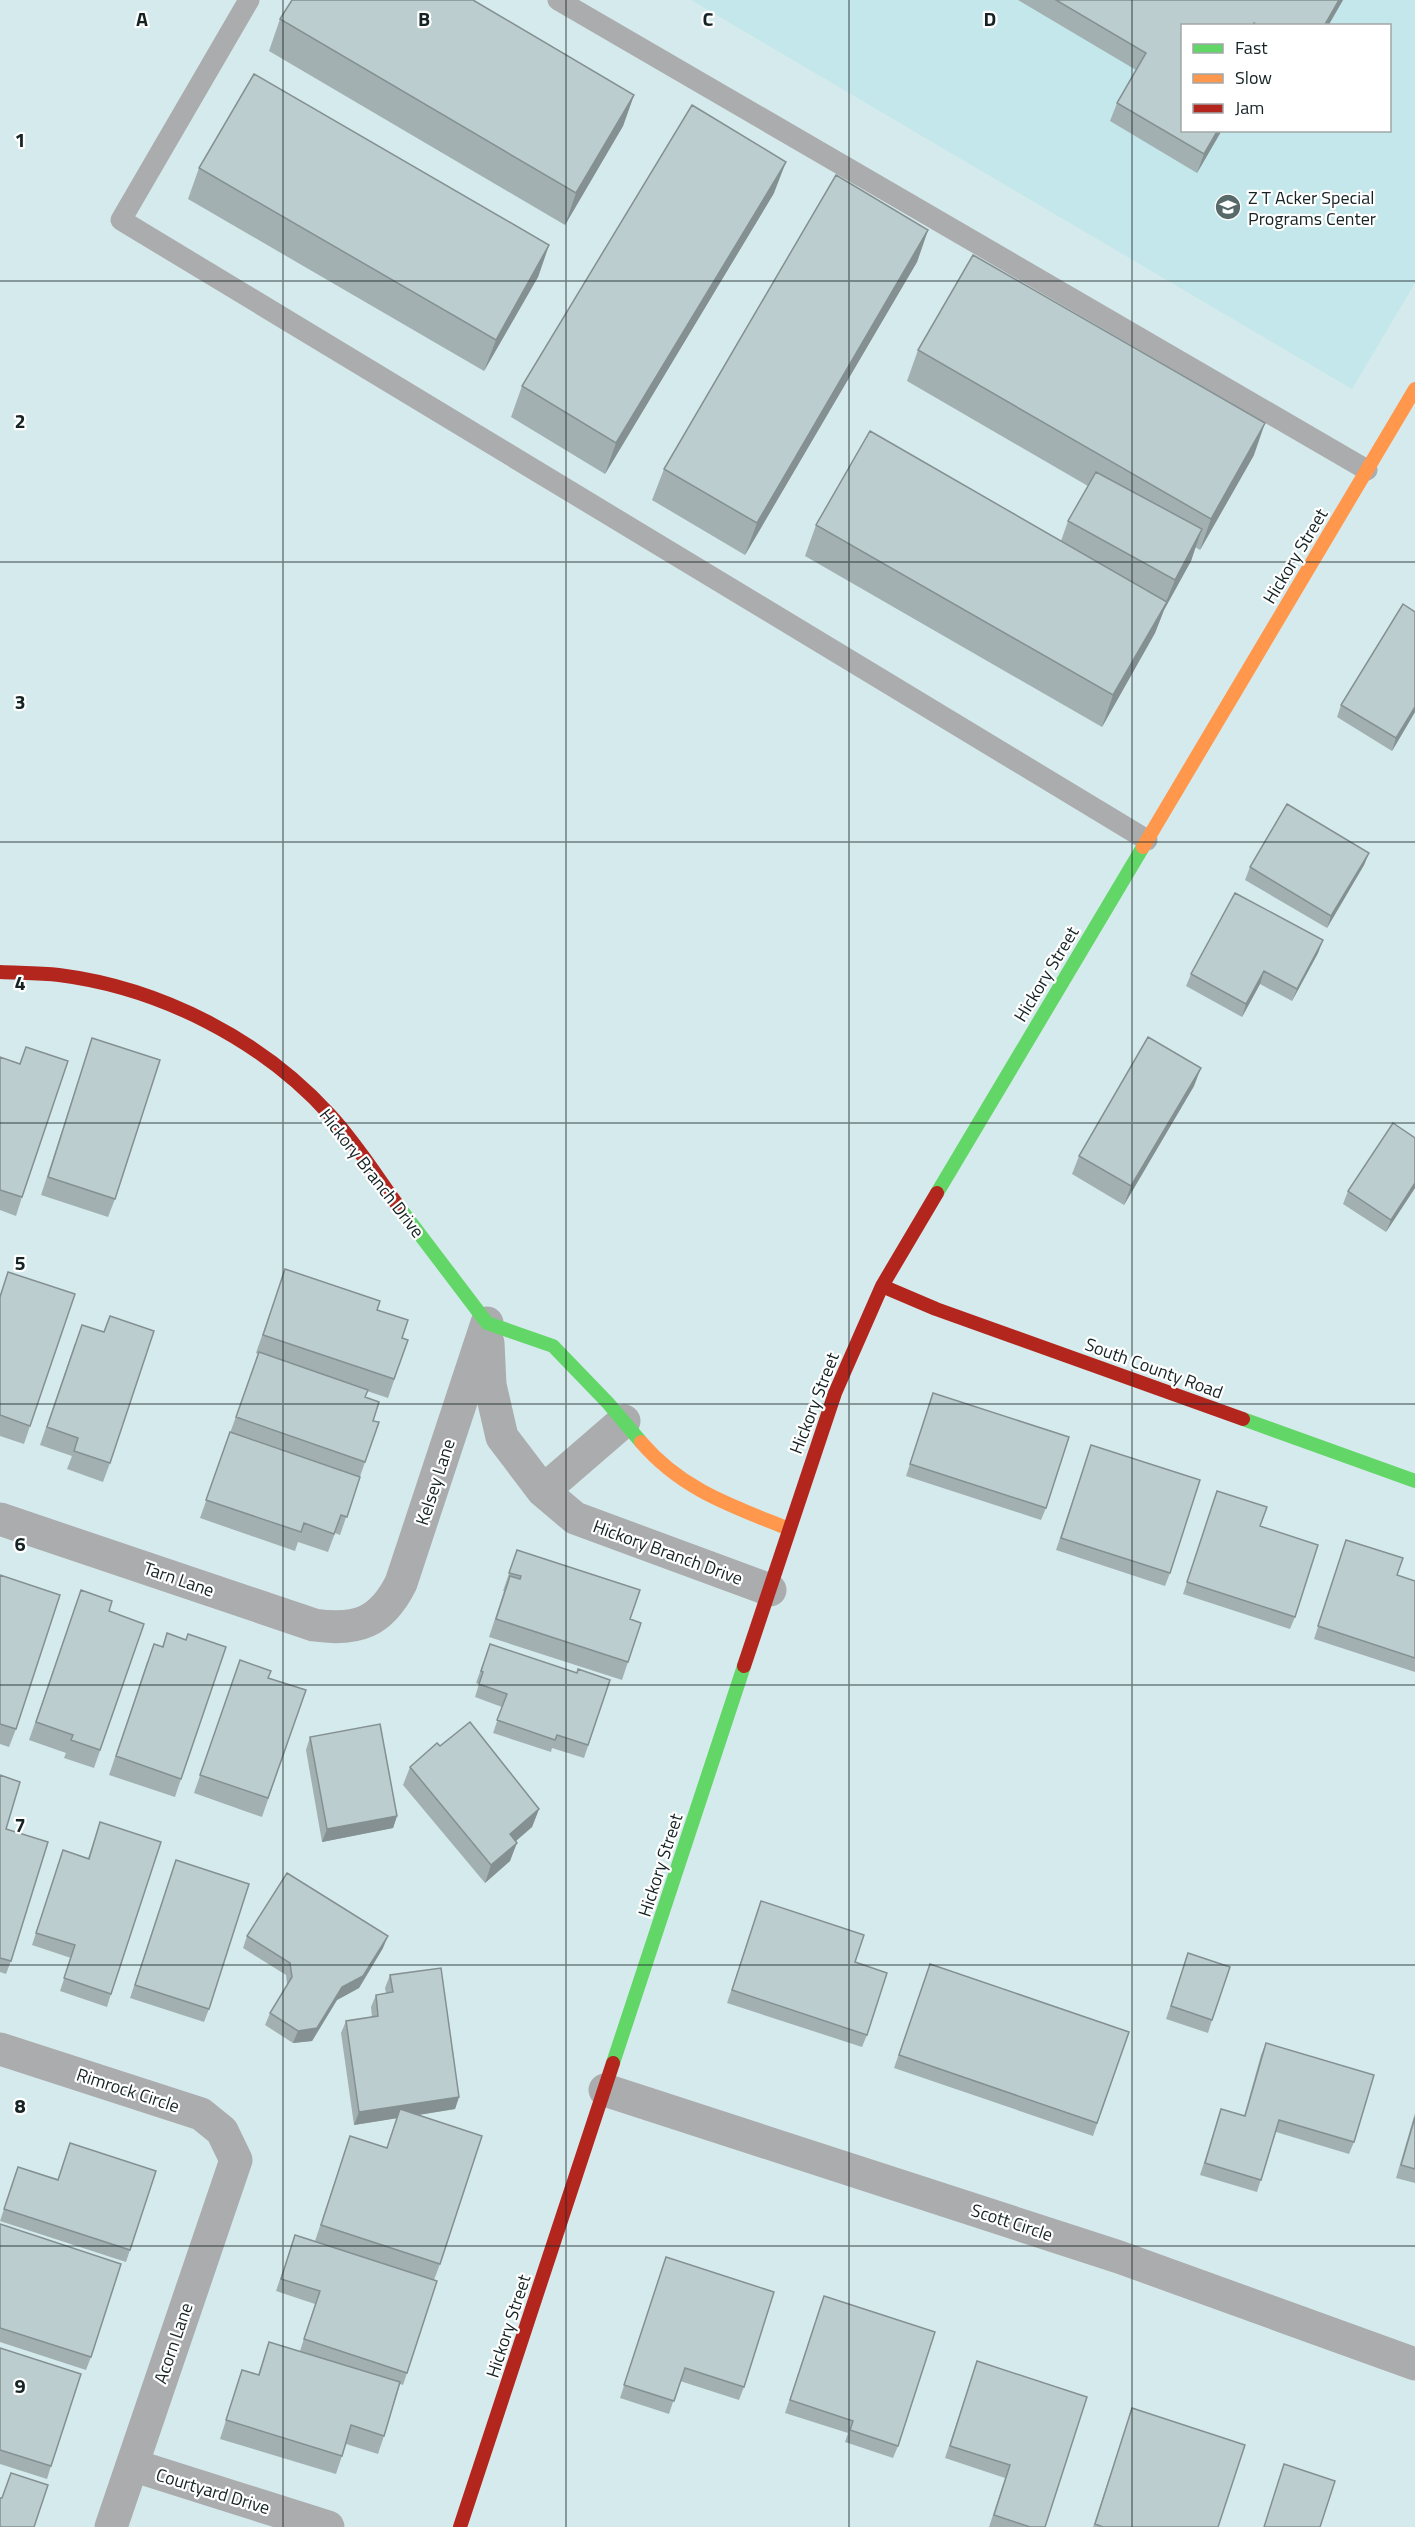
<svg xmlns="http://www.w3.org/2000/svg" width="1415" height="2527" font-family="'Titillium Web',sans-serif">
<rect width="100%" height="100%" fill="#d5eaec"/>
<path fill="#c3e7ea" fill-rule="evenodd" d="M691,0H1415V283L1352,389ZM1182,26H1390V130H1182Z"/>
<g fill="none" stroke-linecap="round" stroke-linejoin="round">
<path stroke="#abacae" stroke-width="21" d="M249,0L121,220L1147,840
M558,0L1367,470"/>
<path stroke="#abacae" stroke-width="33" d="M488,1343L490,1385L502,1437L543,1491L575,1518L770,1590
M543,1491L624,1421
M0,1519L314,1625C357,1631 381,1623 401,1583L487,1323
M0,2049L201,2114L222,2131L236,2160L111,2527
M605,2090L1119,2257L1415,2364
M132,2465L328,2527"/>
<path stroke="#63d668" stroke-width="14" d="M937,1193L1143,847
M399,1207L487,1323L553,1346L608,1403L641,1442
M1243,1419L1415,1481
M613,2063L744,1666"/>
<path stroke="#ff974d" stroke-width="14" d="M1143,847L1415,389
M641,1442C682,1490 732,1506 789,1529"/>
<path stroke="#b3261e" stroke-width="14" d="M0,972C20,973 40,973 59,975C161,988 262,1040 330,1115C356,1143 377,1177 399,1207
M882,1286L936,1309L1243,1419
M744,1666L835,1393L882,1286L937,1193
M460,2527L613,2063"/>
</g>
<path fill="#a2b0b2" d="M1018,0H1343L1328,26H1182L1222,130L1197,173L1110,121L1117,103L1136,70Z
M280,19L634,95L623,126L565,225L269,51Z
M199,168L549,245L538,277L484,371L188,199Z
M774,193L605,474L511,417L522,386Z
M928,230L917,262L745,555L652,500L664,469Z
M918,350L1254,455L1200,550L1195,547L1191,561L1164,610L1155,633L1102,727L805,556L816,525L1061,541L1068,521L1088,486L907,381Z
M1341,705L1415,712L1392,751L1337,717Z
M1369,853L1364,865L1327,928L1245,880L1250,867Z
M1323,940L1318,953L1292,1001L1260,984L1242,1017L1186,986L1191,974Z
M92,1038L115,1199L108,1217L41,1195Z
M0,1057L22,1197L16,1216L0,1210Z
M1194,1086L1124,1205L1072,1174L1079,1156Z
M1415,1188L1386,1232L1343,1204L1348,1191Z
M285,1269L377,1310L402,1338L408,1340L388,1398L367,1391L365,1397L373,1421L365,1462L340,1535L335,1533L328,1552L298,1542L295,1551L200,1518L258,1354L256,1353Z
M8,1272L30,1426L24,1444L0,1436V1295Z
M110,1316V1463L103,1482L67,1469L72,1456L40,1445L75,1343L104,1332Z
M933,1393L1046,1508L1041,1520L906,1476Z
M1091,1445L1170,1573L1165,1586L1056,1550Z
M1217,1491L1260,1526L1295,1617L1290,1629L1183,1594Z
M1346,1540L1397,1575L1415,1581V1672L1314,1639Z
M517,1550L630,1619L628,1662L622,1680L489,1637L504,1591H503Z
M0,1575L16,1729L9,1747L0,1744Z
M81,1590L109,1611L144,1624L94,1768L64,1758L66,1753L29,1740Z
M167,1633L181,1779L175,1797L109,1775L147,1662L162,1647Z
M490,1644L577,1673L610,1680L584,1758L552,1748L551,1752L493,1733L502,1707L475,1697L479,1684L476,1683Z
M240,1660L268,1678L306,1690L262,1817L194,1793Z
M310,1737L397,1816L393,1828L322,1842L306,1750Z
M440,1746L539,1809L532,1827L516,1841L510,1861L485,1883L403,1785L410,1767Z
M0,1775L6,1829L11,1961L6,1974L0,1972Z
M100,1822L111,1994L107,2007L60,1991L71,1958L32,1945L63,1850L88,1858Z
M176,1860L209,2009L204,2022L130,1998Z
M761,1901L855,1962L867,2035L862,2047L727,2003Z
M247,1936L383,1948L359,1988L337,2000L312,2041L293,2043L265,2025L270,2013L287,1985L286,1975L243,1948Z
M1188,1953L1212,2020L1208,2033L1166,2019Z
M930,1964L1129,2032L1093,2136L894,2068Z
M390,1975L459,2097L455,2109L419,2115L440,2264L434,2280L407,2373L403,2385L400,2384L384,2436L378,2454L346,2444L336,2474L220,2439L242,2370L258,2375L269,2342L300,2351L315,2304L276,2291L295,2235L315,2241L350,2136L387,2148L397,2118L354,2125L341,2033L346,2021L372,2017L371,2007L376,1995L386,1993L385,1988Z
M1266,2043L1354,2142L1349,2154L1276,2132L1257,2192L1200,2175L1221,2109L1244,2116L1261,2055Z
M1415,2113V2183L1396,2178Z
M70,2143L130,2250L126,2262L0,2221L18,2167L58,2179Z
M0,2224L91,2357L86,2370L0,2342Z
M666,2257L744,2387L739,2400L680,2381L669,2414L620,2398Z
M824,2296L898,2446L893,2458L845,2442L848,2433L785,2413Z
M0,2348L51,2466L47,2479L0,2464Z
M977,2361L1045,2527H989L1005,2478L945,2458Z
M1132,2408L1218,2527H1093Z"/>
<path fill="#849091" d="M1339,0H1343L1328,26H1324Z
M634,95L623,126L565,225L576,193Z
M1218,130H1222L1197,173L1204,154Z
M786,162L774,193L605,474L616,443Z
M928,230L917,262L745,555L757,523Z
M549,245L538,277L484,371L496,340Z
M1265,423L1254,455L1200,550L1211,519Z
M1202,529L1191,561L1164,610L1155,633L1102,727L1113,695L1166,602L1175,580Z
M1415,707V712L1392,751L1396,738Z
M1369,853L1364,865L1327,928L1331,916Z
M1323,940L1318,953L1292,1001L1297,989Z
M1264,971L1260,984L1242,1017L1246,1004Z
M1201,1068L1194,1086L1124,1205L1131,1186Z
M1415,1183V1188L1386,1232L1391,1220Z
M539,1809L532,1827L503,1852L510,1834Z
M397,1816L393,1828L322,1842L327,1829Z
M517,1843L510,1861L485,1883L491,1865Z
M388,1936L383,1948L359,1988L337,2000L312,2041L293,2043L298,2031L342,1987Z
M459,2097L455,2109L354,2125L359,2112Z"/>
<path fill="#bccdcf" stroke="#849091" stroke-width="1.5" d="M292,0H473L634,95L576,193L280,19Z
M1056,0H1339L1324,26H1258L1254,23L1253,26H1182V130H1218L1204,154L1117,103L1146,53Z
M254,74L549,245L496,340L199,168Z
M692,105L786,162L616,443L522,386Z
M836,175L928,230L757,523L664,469Z
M973,255L1265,423L1211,519L918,350Z
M870,431L1167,602L1113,695L816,525Z
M1096,472L1202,529L1175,580L1068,521Z
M1403,604L1415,612V707L1396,738L1341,705Z
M1287,804L1369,853L1331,916L1250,867Z
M1235,893L1323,940L1297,989L1264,971L1246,1004L1191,974Z
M1148,1037L1201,1068L1131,1186L1079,1156Z
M92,1038L160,1060L115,1199L48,1177Z
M26,1047L68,1061L22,1197L0,1190V1057L20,1064Z
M1393,1123L1415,1138V1183L1391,1220L1348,1191Z
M285,1269L380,1301L377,1310L408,1320L402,1338L408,1340L394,1379L263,1335Z
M8,1272L75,1294L30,1426L0,1415V1297Z
M110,1316L154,1331L110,1463L74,1451L78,1438L47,1427L82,1325L104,1332Z
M259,1352L368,1390L365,1397L379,1402L373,1421L379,1422L365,1462L236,1417Z
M933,1393L1069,1437L1046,1508L910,1464Z
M230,1432L360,1477L347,1517L341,1515L334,1534L304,1523L301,1532L206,1500Z
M1091,1445L1200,1480L1170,1573L1061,1538Z
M1217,1491L1267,1507L1260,1526L1318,1545L1295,1617L1187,1582Z
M1346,1540L1403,1558L1397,1575L1415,1581V1658L1318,1626Z
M517,1550L640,1590L630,1619L641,1623L628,1662L496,1619L510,1576L520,1579L521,1576L509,1573Z
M0,1575L60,1595L16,1729L0,1724Z
M81,1590L112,1601L109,1611L144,1624L100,1750L71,1740L73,1735L36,1722Z
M167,1633L186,1640L188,1634L226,1647L181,1779L116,1756L154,1644L163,1647Z
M490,1644L577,1673L578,1669L610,1680L588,1745L557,1735L555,1740L497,1720L507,1694L479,1684L483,1672L481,1671Z
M240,1660L271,1671L268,1678L306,1690L268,1798L200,1775Z
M470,1722L539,1809L510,1834L517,1843L491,1865L410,1767L437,1743L440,1746Z
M380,1724L397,1816L327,1829L310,1737Z
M0,1775L20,1782L6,1829L48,1842L11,1961L0,1958Z
M100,1822L161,1842L111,1994L64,1978L75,1945L36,1933L63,1850L89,1859Z
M176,1860L249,1884L209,2009L135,1985Z
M287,1873L388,1936L363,1976L342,1987L317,2028L298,2031L270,2013L292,1977L290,1963L247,1936Z
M761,1901L864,1935L855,1962L887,1973L867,2035L732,1990Z
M1188,1953L1230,1967L1212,2020L1171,2006Z
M930,1964L1129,2032L1097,2123L899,2055Z
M441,1968L459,2097L359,2112L346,2021L378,2016L376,1995L393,1992L390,1975Z
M1266,2043L1374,2075L1354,2142L1279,2120L1261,2180L1205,2163L1221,2109L1245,2116Z
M400,2109L482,2136L440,2264L321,2225L350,2136L387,2148Z
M1415,2117V2169L1401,2165Z
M70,2143L156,2171L130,2250L4,2209L18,2167L58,2180Z
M0,2224L121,2264L91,2357L0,2328Z
M295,2235L437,2281L407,2373L304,2339L320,2291L281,2279Z
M666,2257L774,2292L744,2387L685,2368L674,2401L624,2385Z
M824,2296L935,2332L898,2446L850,2430L853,2421L790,2400Z
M269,2342L400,2382L384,2436L351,2425L342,2456L226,2420L242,2370L259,2375Z
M0,2348L81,2374L51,2466L0,2450Z
M977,2361L1087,2397L1045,2527H1030L994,2515L1010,2465L950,2446Z
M1132,2408L1245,2445L1218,2527H1103L1095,2524Z
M1284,2464L1335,2481L1320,2527H1264Z
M11,2473L48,2485L34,2527H0V2498H2Z"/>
<path fill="none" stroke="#152324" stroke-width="1.5" stroke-opacity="0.55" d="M283,0V2527M566,0V2527M849,0V2527M1132,0V2527M0,281H1415M0,562H1415M0,842H1415M0,1123H1415M0,1404H1415M0,1685H1415M0,1965H1415M0,2246H1415"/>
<defs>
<g id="school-disc" transform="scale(1.35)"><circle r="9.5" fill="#58696a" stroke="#fff"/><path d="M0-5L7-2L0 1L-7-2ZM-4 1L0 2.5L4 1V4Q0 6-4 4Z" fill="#fff"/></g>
</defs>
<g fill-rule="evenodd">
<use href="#school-disc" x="1228" y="207"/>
</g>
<g text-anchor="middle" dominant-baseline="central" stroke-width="4.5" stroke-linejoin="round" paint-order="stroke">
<g font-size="18" fill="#152324" stroke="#fff" text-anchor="start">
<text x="1248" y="197">Z T Acker Special<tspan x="1248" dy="21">Programs Center</tspan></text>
</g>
<g font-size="18" fill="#152324" stroke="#fff">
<text transform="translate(1295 556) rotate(-59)">Hickory Street</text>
<text transform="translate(1046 974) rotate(-59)">Hickory Street</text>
<text transform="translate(372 1173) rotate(52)">Hickory Branch Drive</text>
<text transform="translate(1154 1368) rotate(20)">South County Road</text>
<text transform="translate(814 1403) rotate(-69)">Hickory Street</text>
<text transform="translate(435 1482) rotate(-72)">Kelsey Lane</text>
<text transform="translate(668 1552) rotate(20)">Hickory Branch Drive</text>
<text transform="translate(179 1579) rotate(19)">Tarn Lane</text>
<text transform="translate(660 1865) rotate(-72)">Hickory Street</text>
<text transform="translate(128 2090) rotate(18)">Rimrock Circle</text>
<text transform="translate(1012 2222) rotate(18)">Scott Circle</text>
<text transform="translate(508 2326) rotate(-72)">Hickory Street</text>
<text transform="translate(173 2343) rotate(-71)">Acorn Lane</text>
<text transform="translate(213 2491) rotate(17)">Courtyard Drive</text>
</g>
</g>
<g font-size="20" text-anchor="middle" font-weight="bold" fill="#152324" stroke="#fff" stroke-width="4.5" stroke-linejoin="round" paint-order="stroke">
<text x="142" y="26">A</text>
<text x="424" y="26">B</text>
<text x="708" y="26">C</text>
<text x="990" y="26">D</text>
<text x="20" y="147">1</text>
<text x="20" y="428">2</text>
<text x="20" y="709">3</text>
<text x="20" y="990">4</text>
<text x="20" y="1270">5</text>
<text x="20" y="1551">6</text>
<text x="20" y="1832">7</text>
<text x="20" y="2113">8</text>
<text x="20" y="2393">9</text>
</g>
<rect x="1181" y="24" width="210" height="108" fill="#ffffff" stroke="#a1a7a7" stroke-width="1.5"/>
<rect x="1193" y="44" width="30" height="9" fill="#63d668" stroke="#a1a7a7" stroke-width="1.5"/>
<text x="1235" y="54" font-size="18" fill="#152324">Fast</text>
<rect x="1193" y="74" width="30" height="9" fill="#ff974d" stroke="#a1a7a7" stroke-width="1.5"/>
<text x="1235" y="84" font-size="18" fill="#152324">Slow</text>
<rect x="1193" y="104" width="30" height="9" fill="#b3261e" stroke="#a1a7a7" stroke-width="1.5"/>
<text x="1235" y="114" font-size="18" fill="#152324">Jam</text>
</svg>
